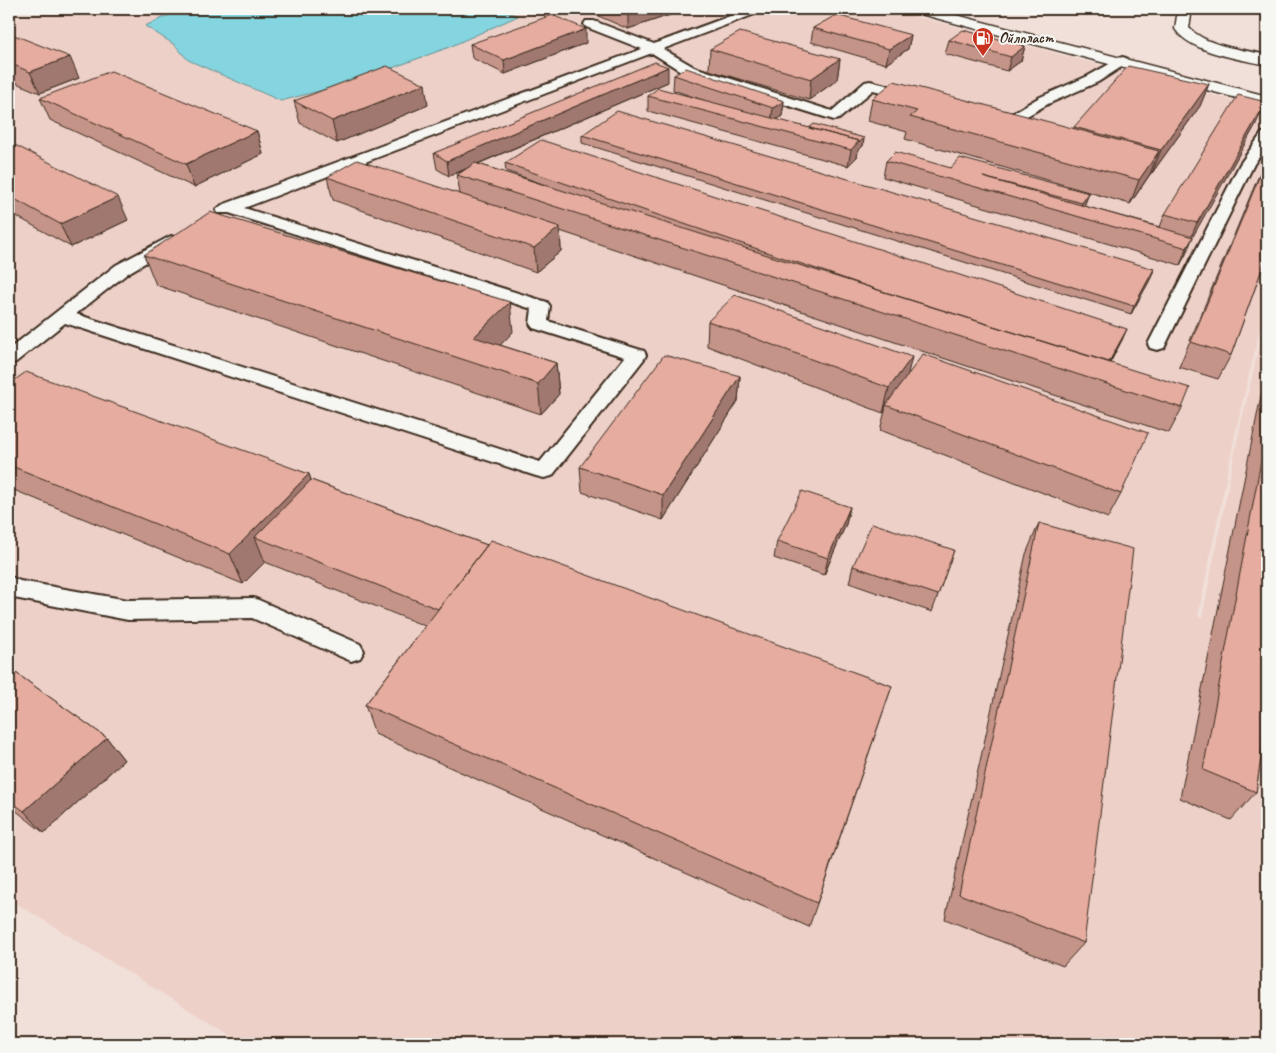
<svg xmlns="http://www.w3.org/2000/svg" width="1276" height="1053" font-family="Caveat,sans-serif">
<rect width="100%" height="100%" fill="#f1e0d9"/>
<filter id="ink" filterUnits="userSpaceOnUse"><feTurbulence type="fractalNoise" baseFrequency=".02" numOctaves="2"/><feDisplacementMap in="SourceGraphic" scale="10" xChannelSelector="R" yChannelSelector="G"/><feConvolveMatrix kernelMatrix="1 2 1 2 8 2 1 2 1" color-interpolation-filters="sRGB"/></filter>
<g filter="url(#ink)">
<path fill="#edd0c8" d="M68,9H879L931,20L1228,99L1267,115V300L1237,425L1198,616L1202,618L1237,441L1267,312V1044H245L9,899V19Z"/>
<path fill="#84d5df" stroke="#679192" d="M182,9H499L518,16L447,48L392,68L330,88L281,101L188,60L175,45L145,26Z"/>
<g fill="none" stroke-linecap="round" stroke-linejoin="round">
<g stroke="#3b2a1e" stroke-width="4">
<path id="service" d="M749,9H765L763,11L663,49L694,67L832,111L865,82L870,81L918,93L920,96L913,100L873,90L839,119L834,120L684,73L652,53L244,208L547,302L550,306L548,321L644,351L646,355L644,359L552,476L544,478L536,476L65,323L16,362L9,364V349L116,265L171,236L177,238L179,241L177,244L128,273L76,314L540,462L625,357L533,328L530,324L532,309L229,213H218L216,210L222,205L642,49L586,27L584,24L586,21H594L654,44Z
M1122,57L1126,58L1128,61L1126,64L1098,82L1048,104L1018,121L990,120L983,116L990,112L1011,114L1038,98L1088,76Z
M1267,132V146L1254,164L1166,344L1164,348L1157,350L1150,348L1148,344L1240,164L1262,133Z
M9,576L20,581L128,600L254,598L360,644L364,651L360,658L351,661L252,618L128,620L14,598L9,597Z"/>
</g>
<g stroke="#3b2a1e" stroke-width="3">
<path id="minor" d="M911,9H933L1267,96V106L913,12Z
M1178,9H1192L1189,28C1208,47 1242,49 1267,55V65C1240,59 1191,53 1175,29Z"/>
</g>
<use href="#service" fill="#f6f6f2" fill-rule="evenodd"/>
<use href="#minor" fill="#f6f6f2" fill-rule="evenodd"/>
</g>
<path fill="#c59489" stroke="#3b2a1e" d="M596,9H688L628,29L596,15Z
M813,28L911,35L908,49L886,64L811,42Z
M9,33L79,78L40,93L9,80Z
M949,40L1025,46L1021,61L1007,71L945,54Z
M586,43L505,74L472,58L470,44Z
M710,49L840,59L837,80L809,100L709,70Z
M674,75L784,101L782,116L777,120L809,128L864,138L863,146L858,151L857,157L848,166L648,111V96L706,101L673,90Z
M668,82L478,164L557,189L506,171L505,163L1123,338L1110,363L1182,408L1169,433L560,231L561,251L536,272L333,200L327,177L460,194L457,175L465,170L449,176L437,169L434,153Z
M1209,84L1200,106L1152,173H1151L1130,204L905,139L907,132L868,121L872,99L1074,129V127Z
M40,98L257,131L263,154L194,187L50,120Z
M294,101L428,105L337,143L300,123Z
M1256,124L1192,237L1186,254L1180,265L883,177L886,161L951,168L1089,193L1084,206L1160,227L1165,214Z
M582,135L1154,269L1151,278L1131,314L582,143Z
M9,142L128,220L71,247L9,212Z
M1267,156V255L1231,355L1218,379L1179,367Z
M144,255L513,332L500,345L556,363L559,394L541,414L156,285Z
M708,321L907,376L1121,494L1108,518L880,430L885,411L883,413L707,346Z
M1267,366V716L1256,792L1231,820L1180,798Z
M740,376L738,401L663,520L582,492L580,467Z
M9,384L309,474L311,480L487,545L892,686L809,927L375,734L365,705L425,626L265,562L243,584L9,488Z
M850,507L846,524L824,575L774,558L777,541Z
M1039,523L1084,943L1063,966L945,919L1026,554Z
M954,550L932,612L849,583L853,566Z
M9,668L107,738L124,760L44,833L9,805Z"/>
<path fill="#a0786f" stroke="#3b2a1e" d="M648,9H688L628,29V15Z
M586,29V43L505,74L504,60Z
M911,35L908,49L886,64L889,49Z
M1025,46L1021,61L1007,71L1011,57Z
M70,57L79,78L40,93L30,72Z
M840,59L837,80L809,100L811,79Z
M668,67V82L449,176L447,161Z
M425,84L428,105L337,143L332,121Z
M1209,84L1200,106L1152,173L1161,150Z
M784,101L782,116L771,123L773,108Z
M1266,102L1256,124L1187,247L1197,223Z
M257,131L263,154L194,187L186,164Z
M864,138L863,146L858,151L857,157L848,166L851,150L859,141Z
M1159,151L1150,174L1130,204L1139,180Z
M1089,193L1083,209L1078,216L1082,203Z
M118,197L128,220L71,247L60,224Z
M560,227L561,251L536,272L534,248Z
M1193,237L1186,254L1180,265L1187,248Z
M1154,269L1151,278L1131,314L1134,306Z
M510,302L513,332L481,365L474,337Z
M1127,329L1123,338L1103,376L1107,367Z
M912,357L906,382L886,405L885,411L883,413L889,388Z
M556,363L559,394L541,414L538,384Z
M740,376L738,401L663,520V495Z
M309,474L319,505L255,537L265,562L243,584L230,554Z
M850,507L846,524L824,575L828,558Z
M107,738L124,760L44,833L24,811Z"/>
<path fill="#e5ac9f" stroke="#3b2a1e" d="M613,9H648L628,15Z
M552,15L586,29L504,60L470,44Z
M836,15L911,35L889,49L813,28Z
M963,30L1025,46L1011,57L949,40Z
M740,32L840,59L811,79L710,49Z
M9,33L70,57L30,72L9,63Z
M655,62L668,67L447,161L434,153Z
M387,66L425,84L332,121L294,101Z
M1128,66L1209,84L1161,150L1074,127Z
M686,68L784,101L773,108L674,75Z
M111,71L257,131L186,164L40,98Z
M894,81L1159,151L1139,180L910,117L917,111L872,99Z
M658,88L859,141L851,150L648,96Z
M1238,95L1266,102L1197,223L1165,214Z
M617,111L1154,269L1134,306L582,135Z
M814,124L864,138L859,143V141L809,128Z
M541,140L1127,329L1109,362L881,291L505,163Z
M9,142L118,197L60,224L9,196Z
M895,152L951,168L960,158L1089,193L1082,203L983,177L1193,237L1187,248L886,161Z
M1267,158V255L1231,355L1191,342Z
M357,160L560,227L534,248L327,177Z
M475,163L1190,388L1182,408L457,175Z
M210,212L510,302L474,337L556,363L538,384L144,255Z
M735,295L912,357L889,388L708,321Z
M923,354L1148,433L1121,494L886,405Z
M664,355L740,376L663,495L580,467Z
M26,372L309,474L230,554L9,465V384Z
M1267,429V716L1256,792L1203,770Z
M311,480L487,545L438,609L255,537Z
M802,491L850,507L828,558L777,541Z
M872,523L954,550L938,595L853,566Z
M1039,523L1133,549L1084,943L959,894Z
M491,540L892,686L817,903L365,705Z
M9,668L107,738L24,811L9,800Z"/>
</g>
<defs>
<g id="fuel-pin" transform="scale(1.125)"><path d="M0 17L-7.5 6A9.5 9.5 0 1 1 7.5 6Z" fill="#c8321e" stroke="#f6f6f2"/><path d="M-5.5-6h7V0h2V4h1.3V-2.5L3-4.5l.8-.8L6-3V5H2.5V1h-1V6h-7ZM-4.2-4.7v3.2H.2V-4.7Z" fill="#fff"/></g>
</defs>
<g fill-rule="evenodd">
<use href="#fuel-pin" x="983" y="38"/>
</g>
<g text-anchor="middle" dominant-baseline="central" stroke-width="4" stroke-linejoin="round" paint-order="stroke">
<g font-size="15" font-weight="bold" fill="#3b2a1e" stroke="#f6f6f2" text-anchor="start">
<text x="999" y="38">Ойлпласт</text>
</g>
</g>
<rect width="1276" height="1053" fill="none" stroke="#f6f6f2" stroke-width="30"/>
<rect x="15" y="15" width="1246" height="1023" fill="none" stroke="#3b2a1e" stroke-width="2" filter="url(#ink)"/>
</svg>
